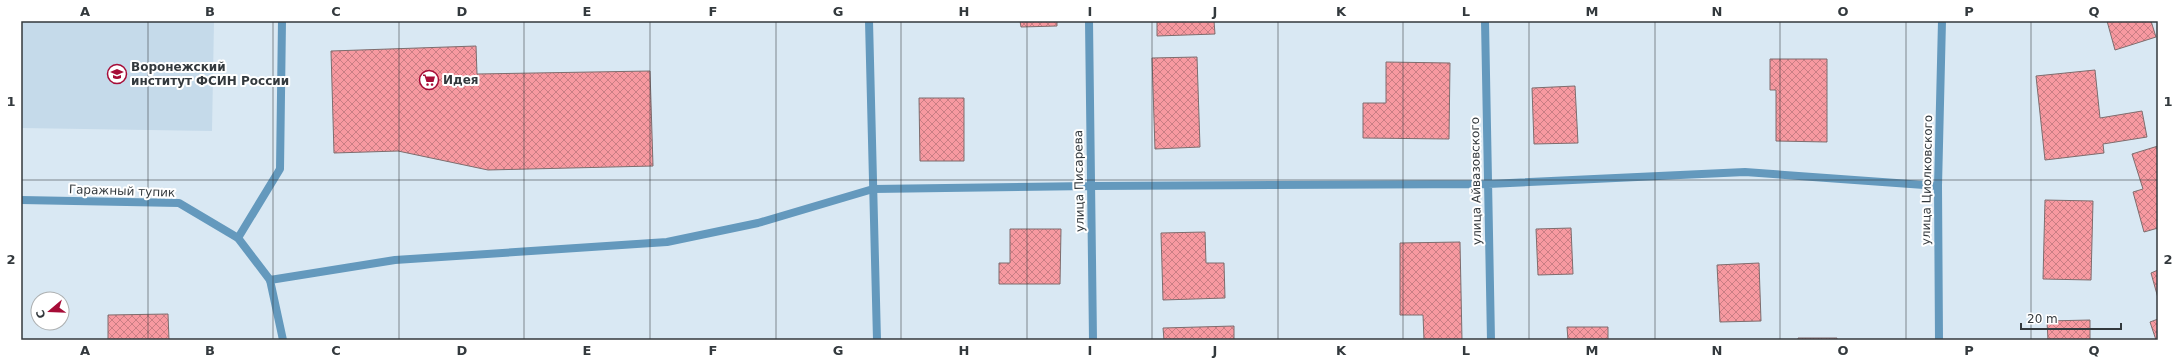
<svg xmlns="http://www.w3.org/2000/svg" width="2179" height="361" font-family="'DejaVu Sans',sans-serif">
<defs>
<pattern id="building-cross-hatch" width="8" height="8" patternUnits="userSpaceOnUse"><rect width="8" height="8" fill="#f799a0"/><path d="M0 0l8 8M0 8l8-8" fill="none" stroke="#c97e84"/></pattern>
</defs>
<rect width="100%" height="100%" fill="#d9e8f3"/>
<path fill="#c5daea" d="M21,21H214L212,131L21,128Z"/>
<path fill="url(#building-cross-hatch)" stroke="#7e6d6e" d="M1020,21H1057V26L1021,27Z
M1157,21H1214L1215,34L1157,36Z
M2107,21H2151L2156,37L2115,50Z
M476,46L477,74L650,71L653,166L488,170L398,151L334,153L331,51Z
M1197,57L1200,147L1155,149L1152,58Z
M1770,59H1827V142L1776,141V90H1770Z
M1386,62L1450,63L1449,139L1363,138V103H1386Z
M2095,70L2100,118L2142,111L2147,137L2103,144L2104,153L2045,160L2036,76Z
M1575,86L1578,143L1534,144L1532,88Z
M919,98H964V161H920Z
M2158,146V228L2144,232L2133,192L2143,189L2132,154Z
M2045,200L2093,201L2091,280L2043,279Z
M1571,228L1573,274L1538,275L1536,229Z
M1010,229H1061L1060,284H999V263H1010Z
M1205,232L1206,263H1224L1225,298L1163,300L1161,233Z
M1460,242L1462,340H1424L1423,315H1400V243Z
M1759,263L1761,321L1720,322L1717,265Z
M2158,270V298L2151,273Z
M168,314L169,340H108V315Z
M2158,319V340H2156L2150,322Z
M2090,320V340H2048L2047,321Z
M1234,326V340H1164L1163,328Z
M1567,327H1608V340H1568Z
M1798,338H1837V340H1798Z"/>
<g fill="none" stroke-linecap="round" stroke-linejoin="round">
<path stroke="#6499bd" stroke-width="8" d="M869,21L877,340"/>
<path stroke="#6499bd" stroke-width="8" d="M1089,21L1093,340
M1485,21L1491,340
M238,238L280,169L282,21
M270,280L395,260L667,242L758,223L873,189L1091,186L1488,184L1745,172L1938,186
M1939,340L1938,186L1942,21"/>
<path stroke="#6499bd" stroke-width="8" d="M21,200L179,203L238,238L270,280L283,340"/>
</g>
<path fill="none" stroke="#33393d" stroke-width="1" stroke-opacity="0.55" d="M148,21V340M273,21V340M399,21V340M524,21V340M650,21V340M776,21V340M901,21V340M1027,21V340M1152,21V340M1278,21V340M1403,21V340M1529,21V340M1655,21V340M1780,21V340M1906,21V340M2031,21V340M21,180H2158"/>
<defs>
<g id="university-ring" transform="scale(1)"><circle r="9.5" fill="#fff" stroke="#a60c37" stroke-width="1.5"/><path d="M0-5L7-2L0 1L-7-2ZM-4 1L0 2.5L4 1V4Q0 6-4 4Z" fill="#a60c37"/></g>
<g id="supermarket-ring" transform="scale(1)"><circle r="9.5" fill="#fff" stroke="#a60c37" stroke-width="1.5"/><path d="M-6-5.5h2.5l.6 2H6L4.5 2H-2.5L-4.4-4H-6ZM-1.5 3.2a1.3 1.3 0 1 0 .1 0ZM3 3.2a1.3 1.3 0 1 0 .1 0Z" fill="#a60c37"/></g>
</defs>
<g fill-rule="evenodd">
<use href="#university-ring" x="117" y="74"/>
<use href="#supermarket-ring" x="429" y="80"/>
</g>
<g text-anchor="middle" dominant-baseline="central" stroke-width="4" stroke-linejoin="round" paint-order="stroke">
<g font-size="12" font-weight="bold" fill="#33393d" stroke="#fff" text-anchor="start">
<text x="131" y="67">Воронежский<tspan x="131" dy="14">институт ФСИН России</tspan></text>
<text x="443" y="80">Идея</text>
</g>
<g font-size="12" fill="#33393d" stroke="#fff">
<text transform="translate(1927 180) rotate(-89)">улица Циолковского</text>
<text transform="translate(1079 181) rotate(-91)">улица Писарева</text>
<text transform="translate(1476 181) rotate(-91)">улица Айвазовского</text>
<text transform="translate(122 191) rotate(2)">Гаражный тупик</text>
</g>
</g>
<rect width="2179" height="361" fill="none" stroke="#ffffff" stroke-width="44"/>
<g transform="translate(50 311) rotate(251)"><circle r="19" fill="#ffffff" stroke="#adb0b1"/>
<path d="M0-3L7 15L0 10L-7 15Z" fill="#a60c37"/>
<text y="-6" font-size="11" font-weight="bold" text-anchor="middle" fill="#33393d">С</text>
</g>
<path d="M2021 323v6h100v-6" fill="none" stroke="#33393d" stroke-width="2"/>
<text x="2027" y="323" font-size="12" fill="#33393d" stroke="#ffffff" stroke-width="3" paint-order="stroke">20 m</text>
<rect x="22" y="22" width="2135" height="317" fill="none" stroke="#33393d" stroke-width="1.5"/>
<g font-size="13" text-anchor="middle" font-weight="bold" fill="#33393d">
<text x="85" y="16">A</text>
<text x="210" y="16">B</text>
<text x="336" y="16">C</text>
<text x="462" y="16">D</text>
<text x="587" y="16">E</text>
<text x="713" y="16">F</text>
<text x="838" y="16">G</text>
<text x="964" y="16">H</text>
<text x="1090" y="16">I</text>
<text x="1215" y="16">J</text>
<text x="1341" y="16">K</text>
<text x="1466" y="16">L</text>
<text x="1592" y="16">M</text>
<text x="1717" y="16">N</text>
<text x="1843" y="16">O</text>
<text x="1969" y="16">P</text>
<text x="2094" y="16">Q</text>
<text x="11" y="106">1</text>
<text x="2168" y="106">1</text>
<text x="11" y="264">2</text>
<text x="2168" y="264">2</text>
<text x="85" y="355">A</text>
<text x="210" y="355">B</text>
<text x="336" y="355">C</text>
<text x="462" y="355">D</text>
<text x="587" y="355">E</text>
<text x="713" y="355">F</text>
<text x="838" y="355">G</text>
<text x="964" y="355">H</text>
<text x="1090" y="355">I</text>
<text x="1215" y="355">J</text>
<text x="1341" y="355">K</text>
<text x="1466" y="355">L</text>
<text x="1592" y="355">M</text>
<text x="1717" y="355">N</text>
<text x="1843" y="355">O</text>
<text x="1969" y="355">P</text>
<text x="2094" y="355">Q</text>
</g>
</svg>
